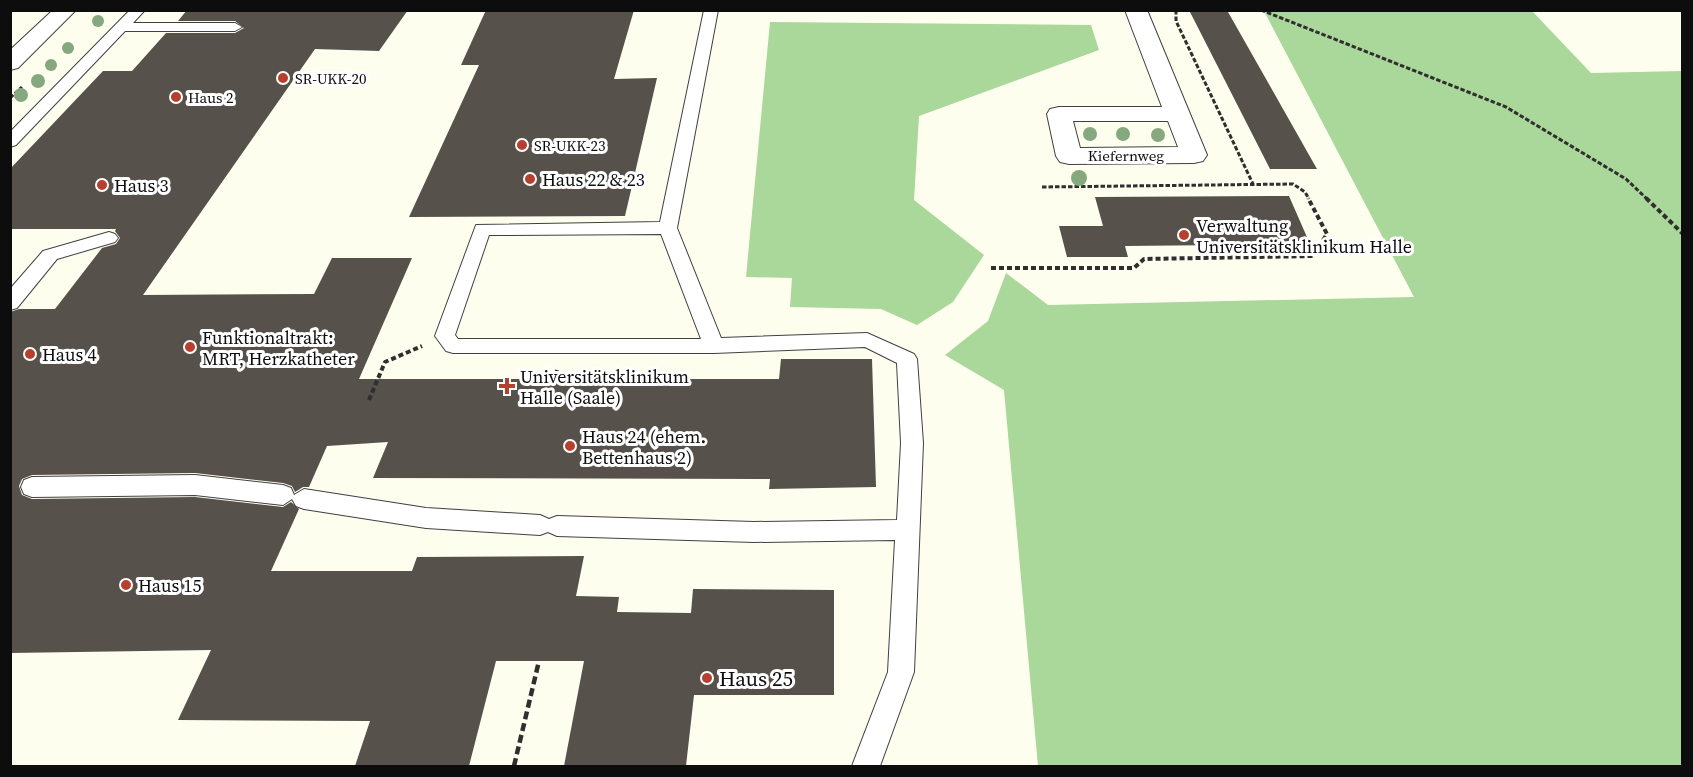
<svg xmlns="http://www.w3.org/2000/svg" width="1693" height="777" font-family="'Source Serif 4',serif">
<rect width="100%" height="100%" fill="#fefeef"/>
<path fill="#aad79a" d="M1264,11H1532L1591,73L1682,71V766H1038L1004,390L945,355L988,321L1006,273L1048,305L1414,297Z
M770,22L1091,25L1099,50L919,116L914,200L984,255L953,302L917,325L881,309L790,307L792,278L746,277Z"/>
<path fill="#56514a" d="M187,10H408L379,51L315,49L143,295L314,294L332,258H412L359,379H779L781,359H872L876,487L769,489L770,479L373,478L388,442L327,446L309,487H303L295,492L292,486L283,483L195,473L32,475L22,479L19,486L22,495L32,499L195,497L283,507L291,502L299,509L271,571H412L417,557L584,556L576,596L619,597L617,612L691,613L693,589L834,590V695H694L686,766H564L584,661H496L469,766H355L370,721L178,720L211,650L10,653V312L19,309H55L102,248L116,244L120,238L115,231L116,229H10V169L103,71H132L166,33H235L244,28L235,21H178Z
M486,10H634L614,79L657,78L625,216L409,217L479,65H461Z
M1190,12H1228L1317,169H1270Z
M1289,196L1310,244L1125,246L1128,257H1067L1059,226H1103L1095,197Z"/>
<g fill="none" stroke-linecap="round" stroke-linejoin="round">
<g stroke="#404040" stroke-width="2">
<path id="lane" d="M130,10H145L133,23H235L242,27L235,31H125L16,145L10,147V132Z
M704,10H718L677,228L721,338L867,333L914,354L917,359L923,443L914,672L880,766H852L888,672L895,540L754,542L557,536L548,532L540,535L426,528L304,509L296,506L292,499L283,505L195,495L32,497L24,494L21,487L24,480L32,477L195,475L283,485L291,488L294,495L304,489L426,508L540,515L549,519L557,516L754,522L897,520L901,443L897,363L865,347L714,353H453L446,351L435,336L476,225L660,222ZM661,234L701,339H458L455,335L489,235Z
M109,232L115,234L118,238L115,242L57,259L17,308L10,310V289L43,251Z"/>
</g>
<g stroke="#404040" stroke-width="2">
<path id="street" d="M53,10H76L18,68L10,70V50Z
M1125,10H1147L1207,155L1203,161L1194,163L1069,164L1060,162L1056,156L1047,114L1050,109L1059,107H1162ZM1073,121H1168L1178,147L1080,148Z"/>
</g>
<path stroke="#2f2f2f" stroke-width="3" stroke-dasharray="4.5 2" stroke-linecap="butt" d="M1176,10V21L1253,184
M1261,10L1506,107L1626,179L1647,199
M10,98L22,87
M1042,187L1293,184L1305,192L1309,199"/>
<path stroke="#2f2f2f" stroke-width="4" stroke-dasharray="5 3" stroke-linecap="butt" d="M1646,198L1682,233
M991,268H1134L1144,259L1313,256L1327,234L1308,198
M555,379L557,370
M369,400L385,362L422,346"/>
<path stroke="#2f2f2f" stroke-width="4.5" stroke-dasharray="8 4" stroke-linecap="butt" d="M514,766L539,661"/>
<use href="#lane" fill="#fff" fill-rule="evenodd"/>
<use href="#street" fill="#fff" fill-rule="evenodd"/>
</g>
<g fill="#86a87e">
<circle cx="98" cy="21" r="6"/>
<circle cx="68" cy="48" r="6"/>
<circle cx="51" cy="65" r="6"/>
<circle cx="38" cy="81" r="7"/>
<circle cx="21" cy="95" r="7"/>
<circle cx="1090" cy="134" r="7"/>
<circle cx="1123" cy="134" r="7"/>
<circle cx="1158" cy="135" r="7"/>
<circle cx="1079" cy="178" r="8"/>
</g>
<g fill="#b63f2d" stroke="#fff" stroke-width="2">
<circle cx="283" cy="78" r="6"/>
<circle cx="176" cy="97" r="6"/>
<circle cx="522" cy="145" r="6"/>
<circle cx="530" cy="179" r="6"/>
<circle cx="102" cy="185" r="6"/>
<circle cx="1184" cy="235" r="6"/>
<circle cx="190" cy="347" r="6"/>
<circle cx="30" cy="354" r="6"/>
<path d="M504 377h6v6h6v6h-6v6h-6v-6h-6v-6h6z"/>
<circle cx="570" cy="446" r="6"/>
<circle cx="126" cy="585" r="6"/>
<circle cx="707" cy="678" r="6"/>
</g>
<g text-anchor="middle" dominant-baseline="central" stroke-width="6" stroke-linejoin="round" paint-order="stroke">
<g font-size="15" fill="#0d0d0d" stroke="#fff" text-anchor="start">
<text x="295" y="78">SR-UKK-20</text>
<text x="188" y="97">Haus 2</text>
<text x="534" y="145">SR-UKK-23</text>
</g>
<g font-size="15" fill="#0d0d0d" stroke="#fff">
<text x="1126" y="155">Kiefernweg</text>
</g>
<g font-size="18" fill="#0d0d0d" stroke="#fff" text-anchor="start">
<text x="542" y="179">Haus 22 &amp; 23</text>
<text x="114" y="185">Haus 3</text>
<text x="1196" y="225">Verwaltung<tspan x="1196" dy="21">Universitätsklinikum Halle</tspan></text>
<text x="202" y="337">Funktionaltrakt:<tspan x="202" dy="21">MRT, Herzkatheter</tspan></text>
<text x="42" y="354">Haus 4</text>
<text x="520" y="376">Universitätsklinikum<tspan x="520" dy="21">Halle (Saale)</tspan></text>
<text x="582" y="436">Haus 24 (ehem.<tspan x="582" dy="21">Bettenhaus 2)</tspan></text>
<text x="138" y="585">Haus 15</text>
</g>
<g font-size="21" fill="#0d0d0d" stroke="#fff" text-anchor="start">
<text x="719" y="678">Haus 25</text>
</g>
</g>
<rect width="1693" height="777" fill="none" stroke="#0d0d0d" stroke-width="24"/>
</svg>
